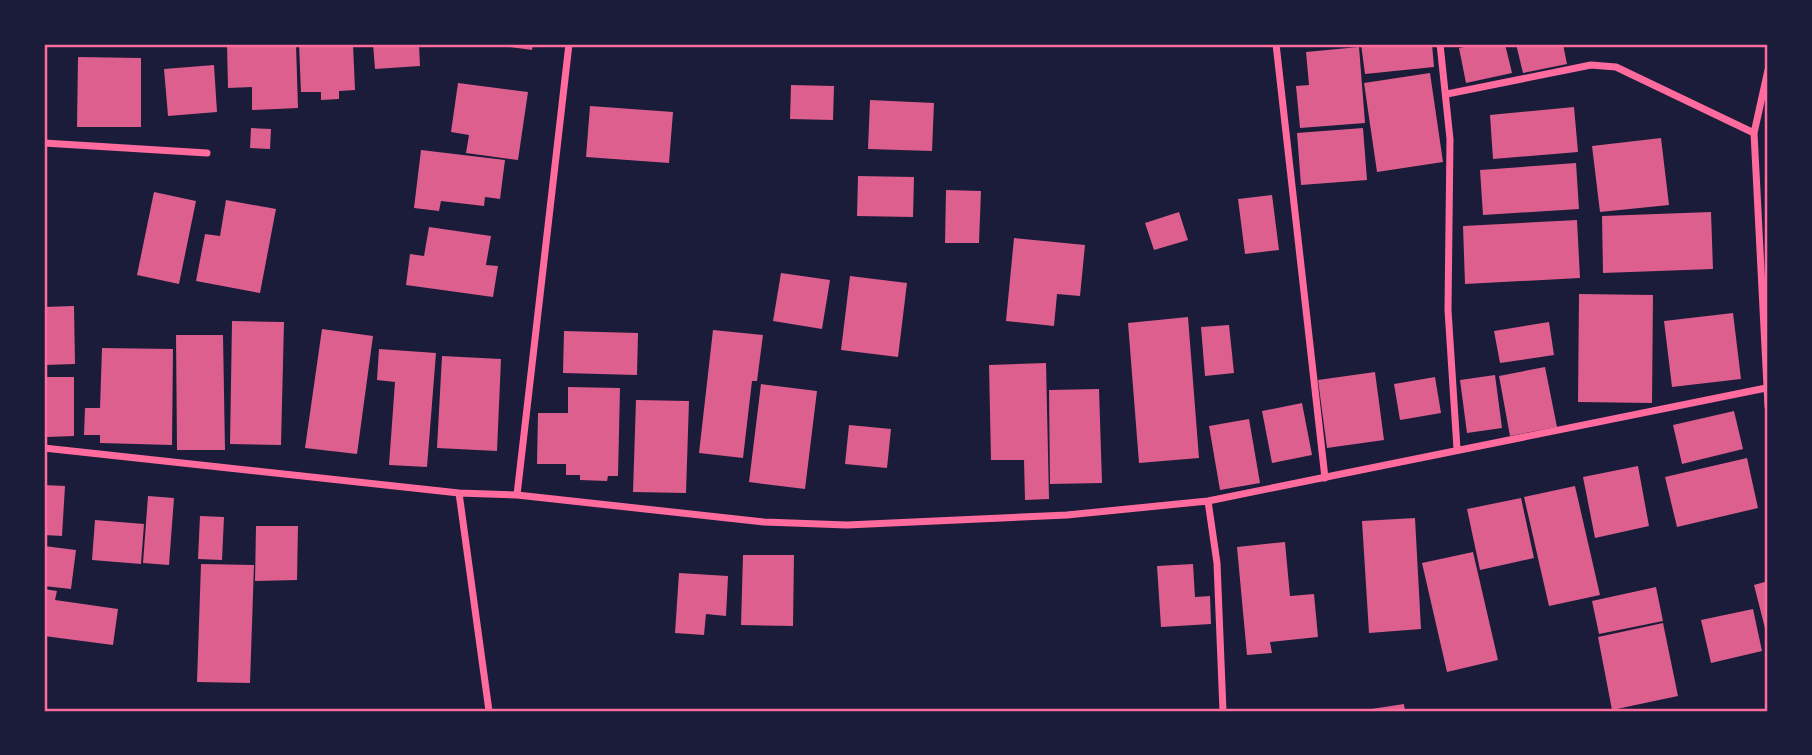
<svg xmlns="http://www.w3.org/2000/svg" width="1812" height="755" font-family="Cabin,sans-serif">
<rect width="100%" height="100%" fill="#1b1b3a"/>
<path fill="#dd5f8e" d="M227,44H296L298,108L252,110V87L228,88Z
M299,44H353L355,90L339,91V99L321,100V92H301Z
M373,44H419L420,66L375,69Z
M488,44H533L532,50Z
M1361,44H1432L1434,67L1365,74Z
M1479,44H1505L1512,73L1466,83L1459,48Z
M1516,44H1563L1567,64L1523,73Z
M1359,47L1365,123L1300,128L1296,86L1309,85L1306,52Z
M78,57L141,58V127H77Z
M214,65L217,112L168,116L164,69Z
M1430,73L1443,162L1377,172L1364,83Z
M458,83L528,92L518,160L466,153L469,135L451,132Z
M791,85L834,86L833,120L790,119Z
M870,100L934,103L932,151L868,149Z
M590,106L673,112L669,163L586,157Z
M1574,107L1578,152L1493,159L1490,115Z
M251,128L271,129L270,149L250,148Z
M1363,128L1367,180L1301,185L1297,133Z
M1661,138L1669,205L1600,212L1592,146Z
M421,150L505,160L500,199L485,197L484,206L441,201L439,211L414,208Z
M1576,163L1579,209L1483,215L1480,170Z
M858,176L914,177L913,217L857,216Z
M946,190L981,191L979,243H945Z
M154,192L196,201L179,284L137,275Z
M1272,195L1279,250L1245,254L1238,199Z
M226,200L276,209L260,293L196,281L205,234L220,236Z
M1179,212L1188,240L1154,250L1145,223Z
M1711,212L1713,269L1603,273L1602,216Z
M1577,220L1580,278L1465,284L1463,226Z
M429,227L491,236L486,265L498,266L493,297L406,285L410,254L424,256Z
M1014,238L1085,245L1080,296L1057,294L1054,326L1006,321Z
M781,273L830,280L822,329L773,321Z
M850,276L907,283L898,357L841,350Z
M1579,294L1653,295L1652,403L1578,402Z
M74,306L75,364L44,365V307Z
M1733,313L1741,379L1672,387L1664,321Z
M1188,317L1199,458L1139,463L1128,323Z
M232,321L284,322L281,445L230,444Z
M1549,322L1554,355L1500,363L1494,331Z
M1229,325L1234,373L1205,376L1201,327Z
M322,329L373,336L357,454L305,448Z
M713,330L763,335L757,381H752L743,458L699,453Z
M564,331L638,333L637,375L563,373Z
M176,335H223L225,450H177Z
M102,348L173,349L172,445L100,443V435H84L85,408H100Z
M379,349L436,353L427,467L389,465L395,382L377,380Z
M442,356L501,359L497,451L437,448Z
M1046,363L1049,499L1025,500L1024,460H991L989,365Z
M1545,367L1557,427L1510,436L1499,376Z
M1375,372L1384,440L1327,448L1318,380Z
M1495,375L1502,428L1467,433L1460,380Z
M46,377H74V436L47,437Z
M1435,377L1441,413L1400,420L1394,384Z
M761,384L817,391L805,489L749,482Z
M568,387L620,388L618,476H608L607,481L580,480V475H566V464H537L538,413H568Z
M1099,389L1102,483L1050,484L1049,390Z
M636,400L689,401L686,493L633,492Z
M1302,403L1312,455L1272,463L1262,411Z
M1734,411L1743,449L1682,464L1673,425Z
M1249,419L1260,483L1220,490L1209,426Z
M849,425L891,429L887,468L845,464Z
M1747,458L1758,508L1677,527L1665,477Z
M1638,466L1649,526L1595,538L1583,477Z
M44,485L65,486L62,536L44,535Z
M1575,486L1600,595L1549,606L1524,497Z
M148,496L174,498L169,565L143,563Z
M1521,498L1534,558L1480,570L1467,509Z
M200,516L224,517L222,560L198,559Z
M1415,518L1421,629L1369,633L1362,521Z
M95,520L144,524L141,564L92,560Z
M256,526H298L297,580L255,581Z
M1285,542L1290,596L1314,594L1318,637L1270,642L1272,653L1247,655L1237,547Z
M44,546L76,550L71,589L44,586Z
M1473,552L1498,660L1447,672L1422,563Z
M743,555H794L793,626L741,625Z
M201,564L254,565L250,683L197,682Z
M1193,564L1195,597L1210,596L1211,624L1161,627L1157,566Z
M679,573L728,576L726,616L706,614L704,635L675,633Z
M1768,581V636H1767L1754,585Z
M1656,587L1663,621L1599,634L1592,601Z
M44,589L57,591L55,600L118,609L113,645L44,636Z
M1753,609L1762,651L1711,663L1701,620Z
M1663,623L1678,696L1612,710L1598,637Z
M1404,704L1405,711H1365V710Z"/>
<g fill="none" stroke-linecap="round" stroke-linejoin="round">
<path stroke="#ff6b9d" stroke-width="7" d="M1276,44L1325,478
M1440,44L1450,139L1448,310L1457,449
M1768,70L1754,133L1768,406
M1447,94L1591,65L1616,67L1754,133
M44,143L207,153
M44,448L459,493L517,495L764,522L847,525L1067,515L1208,501L1766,388
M459,493L489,711
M517,495L569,44
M1208,501L1217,563L1223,711"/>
</g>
<rect width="1812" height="755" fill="none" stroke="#1b1b3a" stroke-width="91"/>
<rect x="46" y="46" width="1720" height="664" fill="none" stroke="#ff6b9d" stroke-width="2.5"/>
</svg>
